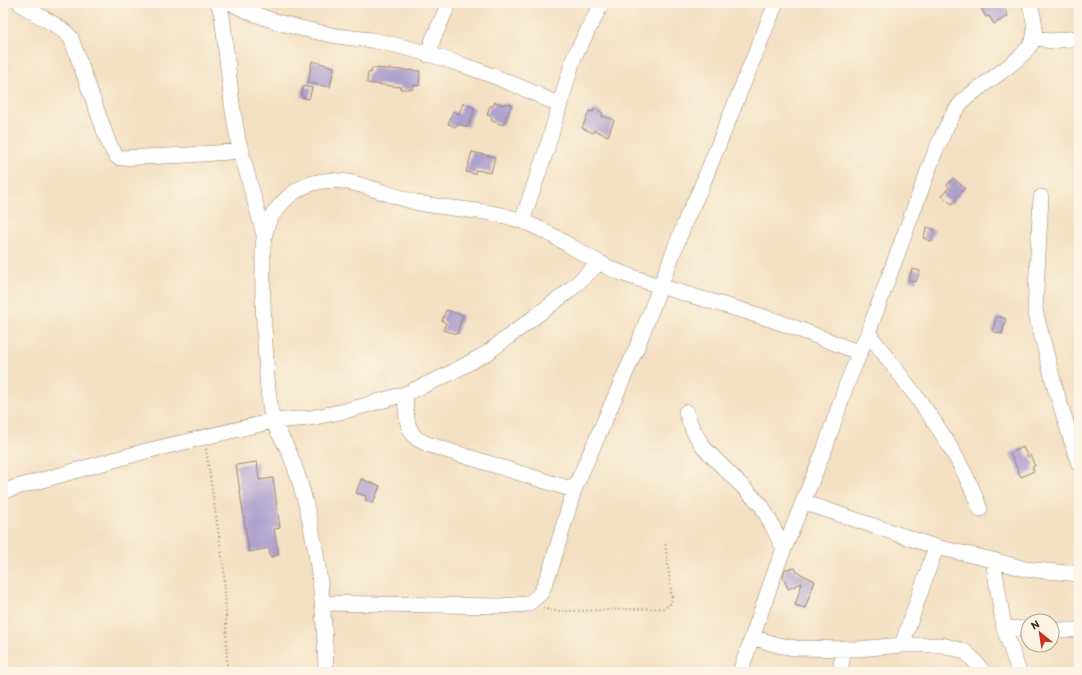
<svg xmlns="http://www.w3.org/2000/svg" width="1082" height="675" font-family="Itim,sans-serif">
<rect width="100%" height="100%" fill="#fcf5e5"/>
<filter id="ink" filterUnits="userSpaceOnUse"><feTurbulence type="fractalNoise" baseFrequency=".025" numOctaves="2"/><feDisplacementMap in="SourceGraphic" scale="8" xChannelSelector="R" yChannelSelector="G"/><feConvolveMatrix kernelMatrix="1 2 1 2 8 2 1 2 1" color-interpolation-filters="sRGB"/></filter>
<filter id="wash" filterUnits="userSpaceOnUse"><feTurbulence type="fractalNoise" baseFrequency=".012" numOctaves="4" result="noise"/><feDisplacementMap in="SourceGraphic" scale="16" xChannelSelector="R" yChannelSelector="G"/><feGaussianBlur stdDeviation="0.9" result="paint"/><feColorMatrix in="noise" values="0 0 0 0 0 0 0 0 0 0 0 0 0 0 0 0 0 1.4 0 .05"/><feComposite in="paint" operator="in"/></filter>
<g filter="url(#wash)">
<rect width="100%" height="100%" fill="#f4e0c3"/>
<g id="blocks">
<path fill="#ada1cd" d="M982,3H1002L1008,16L994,24L989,16L986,17L981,8L984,7Z
M312,61L334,67L330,87L308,83Z
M372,68L420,71L419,86L413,85V89H400L401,87L367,83L368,72L371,73Z
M303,86L312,88L309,99L301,97Z
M495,102L504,105L505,103L512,105L503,125L492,121L491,116L487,115L490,106H493Z
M463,103L475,108L468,127L457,124L456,127L448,124L453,111L459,114Z
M594,109L603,113L602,116L614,120L608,136L594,130L593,133L582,128L589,111L593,112Z
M472,152L495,157L491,173L476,170L475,174L466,172Z
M953,178L965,188L952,204L942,196L949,187L947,185Z
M927,227L935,230L931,241L923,238Z
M912,269L920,271L916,282L908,280Z
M446,310L463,315L457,334L443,330L446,323L442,321Z
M997,316L1006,319L1002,334L992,331Z
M1023,447L1028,457L1030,455L1035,466L1032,467L1034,471L1021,477L1010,453Z
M257,462L259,480L273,478L280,528L274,529L279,555L270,557L269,548L249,552L236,465Z
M361,479L380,486L373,503L365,500L366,496L356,493Z
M795,568L797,572L815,581L805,608L795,605L802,583L788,589L783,577L785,569Z"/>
</g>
</g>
<g filter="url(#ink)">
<use href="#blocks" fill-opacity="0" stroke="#988570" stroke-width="1"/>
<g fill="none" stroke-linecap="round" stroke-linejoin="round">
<g stroke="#988570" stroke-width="16">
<path id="minor" d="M20,3C36,17 58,22 71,38L109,144L116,156L120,158L188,155L242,151
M218,3L222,15L232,104L238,140L264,235
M231,3C262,20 298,28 332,35C345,38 358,38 371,40C431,51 505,78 559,105
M1034,37L1050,41L1079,38
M428,55L433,39L449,3
M1041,197L1035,310L1055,388L1079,464
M522,221L546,151L574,57L602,3
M868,333C910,388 956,443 980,509
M405,394C406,407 405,428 416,438C419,440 424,442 427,444L574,490
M686,412L693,430L704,448L762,506L784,549
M3,491L146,451L273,421L310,418L345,411L405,394L449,374L487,353L569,291L599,263
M803,502L936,547L993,560L1025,569L1079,574
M993,560L1004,628L1019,672
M322,603L500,606L528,604L541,593L551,568L574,490L637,347L687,217L700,190L776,3
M1004,628L1028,629
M1052,630H1079
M752,637L778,645L795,648L858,649L902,645H942L964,651L972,658L983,672
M902,645L936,547
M326,672C325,620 320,564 308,513C303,492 297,470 288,450C284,440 276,431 273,420C268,402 267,380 266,360C264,329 262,298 263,267C263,256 262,244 265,234C267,220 275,211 284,201C326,159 373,193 419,203C453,210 489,209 522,221C558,234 588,261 624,274C671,291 719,303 767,318C798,328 829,341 860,353
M740,672L777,566L825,448L846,386L868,333L935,152C943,135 950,115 963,101C979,85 1032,56 1034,36C1036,24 1033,14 1029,3
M840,672L844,648"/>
</g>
<path stroke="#988570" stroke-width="2" stroke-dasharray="1 3" stroke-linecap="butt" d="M206,449L224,570L226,614L227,672
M543,608L553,611H574L664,608L670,604L672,599L665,542"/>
<use href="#minor" stroke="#fff" stroke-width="15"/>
</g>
</g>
<rect width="1082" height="675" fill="none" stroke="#fcf5e5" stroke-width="16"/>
<g transform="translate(1040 633) rotate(330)"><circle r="19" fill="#fcf5e5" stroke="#afa495"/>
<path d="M0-3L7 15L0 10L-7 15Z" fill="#c8321e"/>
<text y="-6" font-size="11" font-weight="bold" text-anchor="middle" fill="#3b2a1e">N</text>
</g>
</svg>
